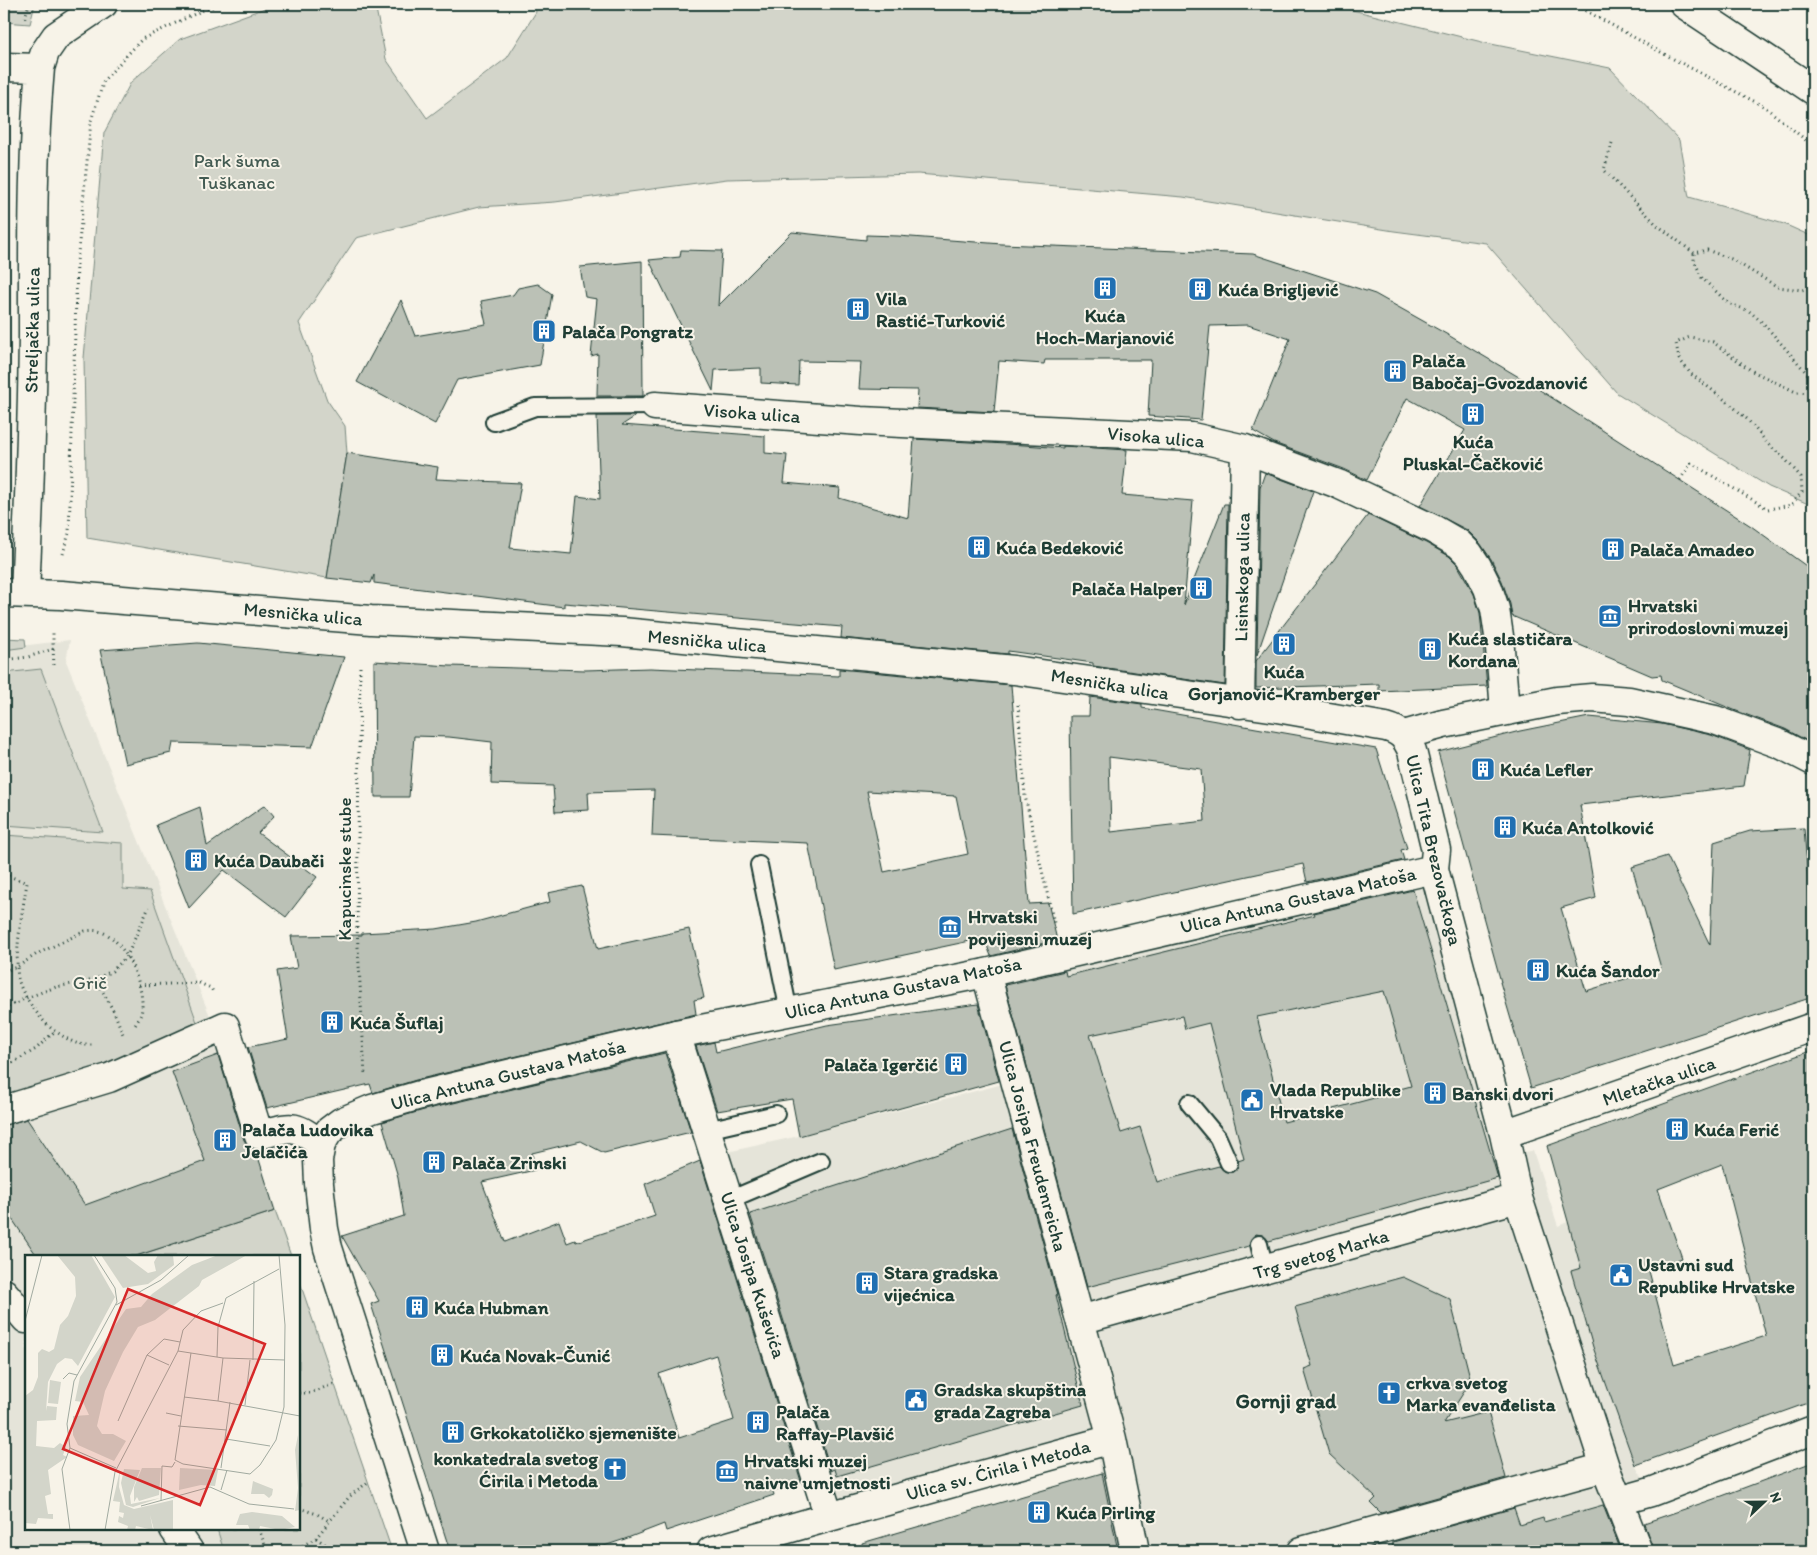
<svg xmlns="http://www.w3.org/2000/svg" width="1817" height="1555" font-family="Itim,sans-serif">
<rect width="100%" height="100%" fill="#f7f3e8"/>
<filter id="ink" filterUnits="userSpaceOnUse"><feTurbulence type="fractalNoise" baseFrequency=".02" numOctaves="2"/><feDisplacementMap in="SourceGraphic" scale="10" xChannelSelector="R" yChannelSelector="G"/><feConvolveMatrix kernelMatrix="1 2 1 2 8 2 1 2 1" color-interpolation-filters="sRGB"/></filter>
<g filter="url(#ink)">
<path fill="#e5e4d9" d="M70,640L66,661L225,1053L291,1256H26V1529H299V1280L392,1551H224V1549L220,1551H4V648Z
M1434,869L1508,1153L1533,1151L1558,1226L1642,1191L1657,1187L1682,1258L1649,1271L1663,1322L1593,1348L1635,1465L1651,1492L1628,1526L1638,1551H1118L1105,1490L1104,1484L1105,1478L1101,1474L1096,1443L829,1517L714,1155L799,1136L1015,1081L986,973Z"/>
<path fill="#d3d5ca" stroke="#79897f" d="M4,4H35L30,24L4,22Z
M276,4H375L386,59L427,118L507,58L536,12L534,4H1328L1486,43L1610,68L1679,140L1689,197L1784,224L1813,237V506L1769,487L1617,393L1486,243L1394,231L1183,197L918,174L727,179L555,202L479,207L356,238L299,323L327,400L345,426L347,453L327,578L87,538L84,358L104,133L131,82L180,39Z
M4,638L25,639L26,647L4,650Z
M41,669L103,832L4,825V673Z
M4,835L123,843V889L150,891L198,1025L195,1035L4,1099Z
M275,1211L291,1256H136Z
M299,1280L392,1551H224L217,1529H299Z"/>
<path fill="#bbc1b6" stroke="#1f3d34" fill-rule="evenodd" d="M792,232L866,240V235L898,236L1002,244L1253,254L1375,294L1448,335L1529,383L1751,526L1813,571V744L1785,729L1734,710L1662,680L1661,675L1652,676L1512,616L1510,604L1502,581L1491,559L1480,543L1467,530L1420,506L1465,430L1407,398L1367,480L1344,469L1274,443L1253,431L1290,339L1248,325L1210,326L1201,420L1148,416L1151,360H1045L1044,364L999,361L994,412L917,408L918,390L859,389L861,362L799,361L798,385L761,383V368L715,370L713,391L649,260L680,257L681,250L722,251L718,306Z
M642,261L643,396H597L598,354L591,356L597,299L585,297L580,267Z
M538,284L552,294L540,365L457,380L435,424L357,382L401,300L415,336L486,324L481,301L513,295L518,288Z
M597,416H636L622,425L765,436V453L787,455L784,483L840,488L839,498L908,518L914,439L1024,445L1063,448V446L1127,450L1122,495L1193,501L1184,605L1224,504H1228L1225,685L1093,666V663L1008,651V654L841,638L842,627L564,603V607L374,583V575L371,583L327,578L347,453L438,467L436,479L521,483L510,548L571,554L577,496L600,499Z
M1265,473L1313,491L1257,655L1260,487Z
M1368,515L1426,543L1449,556L1457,564L1474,594L1480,613L1487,686L1379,691V684L1256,688V661Z
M198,643L344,657L312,747L173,743L171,753L125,764L100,650Z
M374,661L450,666L585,670L650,668L839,676V669L1011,685L1029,904L1048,903L1057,940L991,956L984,938L834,970L808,843L652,836L654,790L588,792L589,810L555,812L553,786L491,784L492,742L449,737L414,736L409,797H375ZM867,791L956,796L968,854L884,872Z
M1090,697L1142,704V708L1376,749L1407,848L1401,850L1404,860L1307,882L1303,864L1073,914L1070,716H1089ZM1109,757L1201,769L1205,821L1111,832Z
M1589,717L1662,724L1711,735L1750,750L1744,786L1580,805L1596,898L1561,908L1586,991L1661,968L1632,867L1667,856L1710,945L1714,842L1750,831L1804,828L1811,918H1813V997L1531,1088L1500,982H1501L1438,752L1520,731Z
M265,805L274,816L258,833L317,877L286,917L224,870L189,908L156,825L200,807L207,846Z
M582,886L598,949L689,929L704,998L694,1000L696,1014L416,1080L373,1093L370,1084L267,1108L248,1047L288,1039L277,971L297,968L291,936L362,935V933L436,929L476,922L550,902L548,893Z
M1413,890L1498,1178L1269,1241L1262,1235L1256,1234L1250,1241L1249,1246L1087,1287L1005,985L1065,971L1066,976L1315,915L1314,913ZM1384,991L1411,1086L1396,1090L1397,1092L1284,1122L1257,1017ZM1182,1016L1185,1029L1209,1023L1244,1159L1238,1161L1237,1168L1233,1172L1224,1171L1219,1166L1157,1182L1140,1127L1121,1133L1090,1035Z
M978,1004L999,1081L799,1136L792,1099L717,1111L696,1046L714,1042L716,1052L827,1025Z
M1813,1050V1401L1635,1465L1593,1347L1571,1271L1581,1268L1547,1146ZM1722,1164L1766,1336L1674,1365L1649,1271L1682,1258L1658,1189Z
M665,1053L691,1132L604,1153L581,1141L532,1153L535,1170L482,1182L505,1242L559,1221L567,1243L575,1240L576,1242L655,1216L645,1184L700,1161L801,1481L773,1491L774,1495L666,1531L664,1524L625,1539L589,1551H450L371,1304L379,1301L342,1236L404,1216L398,1177L382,1122L424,1110ZM716,1355L734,1420L679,1438L659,1374Z
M218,1055L244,1140L249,1147L256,1150L275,1211L136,1256H37L4,1207V1125L27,1119L85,1205L205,1161L172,1072Z
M1012,1129L1057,1295H1056L1083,1405L837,1476L835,1469L831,1471L750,1214Z
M1403,1277L1450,1299L1471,1381L1444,1423L1488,1412L1506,1478L1381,1513L1371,1503L1376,1498L1329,1454L1304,1369L1312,1366L1295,1307Z
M1813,1462V1551H1653L1644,1523L1714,1499Z
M1102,1473L1118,1551H863L862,1543Z
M1603,1505L1621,1551H1392L1393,1542L1514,1508L1520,1525L1543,1518L1544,1522Z"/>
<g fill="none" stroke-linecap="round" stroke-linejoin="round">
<g stroke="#1f3d34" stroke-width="20">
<path id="lane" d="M494,422L535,407L655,406
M759,865L789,1012
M1189,1103L1218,1138L1229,1163
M707,1130L776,1114
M729,1200L821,1161
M1259,1244L1265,1269"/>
</g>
<g stroke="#1f3d34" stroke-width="31">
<path id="street" d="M1684,4L1813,90
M4,67L40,68
M655,406L861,421L1192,437L1245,449L1338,484L1433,529L1459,544L1469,554L1477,566L1488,588L1495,609L1499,636L1505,711
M25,593C29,507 32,422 33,336C33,246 32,157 40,68L45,52L56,36L103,4
M1240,704L1245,449
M1404,735L1443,724L1557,701L1592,698L1629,701L1715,720L1780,744L1813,761
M1434,869L1504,1134L1518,1198L1605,1467L1638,1551
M986,973L1080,1320
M676,1034L829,1517
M4,1110L109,1078L225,1026L259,1135C293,1126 292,1123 321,1144
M1504,1134L1813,1027
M4,1293L26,1319
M1619,1501L1651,1492L1813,1430
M174,1529L189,1551
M711,1551L829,1517L1112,1439
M1135,1551L1112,1439L1080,1320L1518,1198
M1302,1551L1605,1467"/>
</g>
<g stroke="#1f3d34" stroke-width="31">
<path id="secondary" d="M4,593L61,595L371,620L622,632L1014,670L1277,708L1386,727C1401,731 1406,737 1412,751L1436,850L1434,869L986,973L676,1034L420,1095L372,1109L341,1122L329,1131L321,1144L318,1160L319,1184L324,1229L328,1248L425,1551"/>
</g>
<path stroke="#1f3d34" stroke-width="3" stroke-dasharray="1 4" stroke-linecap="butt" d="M1567,4L1579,7L1666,55L1765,107L1813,146
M25,18L29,4
M1612,143L1604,170L1657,225L1694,253
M1813,287L1802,290L1778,287L1731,259L1707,250L1694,253V260L1702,278L1728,303L1749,311L1763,323L1813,380
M1680,480L1691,463L1768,509L1791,505L1802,492L1801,477L1785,459L1769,445L1747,419L1729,403L1691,374L1679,359L1676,343L1690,337L1713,342L1752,371L1796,392L1813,393
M63,554L69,533L77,263L91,121L104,80L142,39L201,11L220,4
M53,649L54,665
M4,660L28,657L53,649V633
M360,667L357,928L365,1076
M1018,705L1025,796L1054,923
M4,874L27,883C23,906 13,961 19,982C22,992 28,1001 34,1009C40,1017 47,1026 55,1031C69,1040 76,1046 94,1045
M4,971L17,967L37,954L85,931C92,930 98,930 104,933C127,943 147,991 141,1014C139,1019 136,1024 133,1028
M96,979L114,1012L123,1034
M139,985L199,983L211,988L214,994
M4,1009L26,998L56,987L94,980L112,971L127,956L149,907
M4,1068L36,1049L55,1031
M299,1393H310L336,1383
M299,1508L317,1514L329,1521
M259,1529L267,1551
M316,1538L335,1551
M294,1551L316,1538L350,1496L368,1482"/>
<use href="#lane" stroke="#f7f3e8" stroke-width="16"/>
<use href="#street" stroke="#f7f3e8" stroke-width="28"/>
<use href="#secondary" stroke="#f7f3e8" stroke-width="28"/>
</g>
</g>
<defs>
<g id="building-square" transform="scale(1.25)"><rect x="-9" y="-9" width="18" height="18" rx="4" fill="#1f6fb2" stroke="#f7f3e8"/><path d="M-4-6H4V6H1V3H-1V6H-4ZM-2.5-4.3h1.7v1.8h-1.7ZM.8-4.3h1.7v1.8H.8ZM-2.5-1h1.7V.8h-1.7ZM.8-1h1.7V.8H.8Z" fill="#fff"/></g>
<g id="museum-square" transform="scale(1.25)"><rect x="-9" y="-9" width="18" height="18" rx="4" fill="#1f6fb2" stroke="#f7f3e8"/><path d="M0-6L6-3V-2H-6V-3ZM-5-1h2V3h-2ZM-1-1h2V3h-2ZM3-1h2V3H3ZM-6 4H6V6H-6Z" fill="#fff"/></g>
<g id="civic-square" transform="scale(1.25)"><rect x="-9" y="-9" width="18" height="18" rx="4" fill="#1f6fb2" stroke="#f7f3e8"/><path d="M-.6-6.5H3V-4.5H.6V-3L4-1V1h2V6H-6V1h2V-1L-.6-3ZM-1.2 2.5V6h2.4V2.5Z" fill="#fff"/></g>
<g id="church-square" transform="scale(1.25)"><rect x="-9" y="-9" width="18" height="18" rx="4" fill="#1f6fb2" stroke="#f7f3e8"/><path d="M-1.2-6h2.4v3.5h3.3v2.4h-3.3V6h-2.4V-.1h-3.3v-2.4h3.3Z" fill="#fff"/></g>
</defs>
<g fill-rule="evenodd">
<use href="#building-square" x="1105" y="288"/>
<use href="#building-square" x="1200" y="289"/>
<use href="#building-square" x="858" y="309"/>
<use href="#building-square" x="544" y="331"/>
<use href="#building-square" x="1395" y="371"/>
<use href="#building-square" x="1473" y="414"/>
<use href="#building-square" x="979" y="547"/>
<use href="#building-square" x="1613" y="549"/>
<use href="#building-square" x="1201" y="588"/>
<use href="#museum-square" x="1610" y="616"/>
<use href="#building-square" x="1284" y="644"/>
<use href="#building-square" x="1430" y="649"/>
<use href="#building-square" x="1483" y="769"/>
<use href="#building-square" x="1505" y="827"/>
<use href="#building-square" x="196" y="860"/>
<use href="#museum-square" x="950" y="927"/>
<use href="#building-square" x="1538" y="970"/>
<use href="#building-square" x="332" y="1022"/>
<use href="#building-square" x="956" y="1064"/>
<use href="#building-square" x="1435" y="1093"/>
<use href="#civic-square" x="1252" y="1100"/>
<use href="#building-square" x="1677" y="1129"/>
<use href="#building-square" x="225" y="1140"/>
<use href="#building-square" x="434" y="1162"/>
<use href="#civic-square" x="1621" y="1275"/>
<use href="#building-square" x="867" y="1283"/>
<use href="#building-square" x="417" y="1307"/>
<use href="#building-square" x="442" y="1355"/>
<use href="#church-square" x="1389" y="1393"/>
<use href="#civic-square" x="916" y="1400"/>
<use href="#building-square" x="758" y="1422"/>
<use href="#building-square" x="453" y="1432"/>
<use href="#church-square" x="615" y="1469"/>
<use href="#museum-square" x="727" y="1471"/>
<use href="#building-square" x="1039" y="1512"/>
</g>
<g text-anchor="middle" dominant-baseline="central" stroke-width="4" stroke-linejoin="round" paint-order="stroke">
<g font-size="19" fill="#435b52" stroke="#f7f3e8">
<text x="237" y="160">Park šuma<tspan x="237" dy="22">Tuškanac</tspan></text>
<text x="90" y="982">Grič</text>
</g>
<g font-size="19" font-weight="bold" fill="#1f3d34" stroke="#f7f3e8" text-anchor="start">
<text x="1218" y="289">Kuća Brigljević</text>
<text x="876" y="298">Vila<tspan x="876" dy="22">Rastić-Turković</tspan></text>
<text x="1105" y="315" text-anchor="middle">Kuća<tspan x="1105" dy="22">Hoch-Marjanović</tspan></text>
<text x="562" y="331">Palača Pongratz</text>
<text x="1412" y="360">Palača<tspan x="1412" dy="22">Babočaj-Gvozdanović</tspan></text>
<text x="1473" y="441" text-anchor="middle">Kuća<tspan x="1473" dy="22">Pluskal-Čačković</tspan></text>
<text x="996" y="547">Kuća Bedeković</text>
<text x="1630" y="549">Palača Amadeo</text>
<text x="1184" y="588" text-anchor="end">Palača Halper</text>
<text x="1628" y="605">Hrvatski<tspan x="1628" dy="22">prirodoslovni muzej</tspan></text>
<text x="1448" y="638">Kuća slastičara<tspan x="1448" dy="22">Kordana</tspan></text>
<text x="1284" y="671" text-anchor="middle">Kuća<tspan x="1284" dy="22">Gorjanović-Kramberger</tspan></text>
<text x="1500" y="769">Kuća Lefler</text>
<text x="1522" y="827">Kuća Antolković</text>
<text x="214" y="860">Kuća Daubači</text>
<text x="968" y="916">Hrvatski<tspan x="968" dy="22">povijesni muzej</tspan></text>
<text x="1556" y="970">Kuća Šandor</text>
<text x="350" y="1022">Kuća Šuflaj</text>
<text x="938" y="1064" text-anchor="end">Palača Igerčić</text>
<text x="1270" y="1089">Vlada Republike<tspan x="1270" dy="22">Hrvatske</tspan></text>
<text x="1452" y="1093">Banski dvori</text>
<text x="242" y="1129">Palača Ludovika<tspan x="242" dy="22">Jelačića</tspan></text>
<text x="1694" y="1129">Kuća Ferić</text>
<text x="452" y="1162">Palača Zrinski</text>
<text x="1638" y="1264">Ustavni sud<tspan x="1638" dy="22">Republike Hrvatske</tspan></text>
<text x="884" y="1272">Stara gradska<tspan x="884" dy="22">vijećnica</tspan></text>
<text x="434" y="1307">Kuća Hubman</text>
<text x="460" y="1355">Kuća Novak-Čunić</text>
<text x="1406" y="1382">crkva svetog<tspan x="1406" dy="22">Marka evanđelista</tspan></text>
<text x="934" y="1389">Gradska skupština<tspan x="934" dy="22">grada Zagreba</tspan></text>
<text x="776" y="1411">Palača<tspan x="776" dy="22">Raffay-Plavšić</tspan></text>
<text x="470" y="1432">Grkokatoličko sjemenište</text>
<text x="598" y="1458" text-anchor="end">konkatedrala svetog<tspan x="598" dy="22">Ćirila i Metoda</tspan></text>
<text x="744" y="1460">Hrvatski muzej<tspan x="744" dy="22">naivne umjetnosti</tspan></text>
<text x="1056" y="1512">Kuća Pirling</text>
</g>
<g font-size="19" fill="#1f3d34" stroke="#f7f3e8">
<text transform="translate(32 330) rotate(-89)">Streljačka ulica</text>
<text transform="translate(752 413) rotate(4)">Visoka ulica</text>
<text transform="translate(1156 437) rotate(5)">Visoka ulica</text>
<text transform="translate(1242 577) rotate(-89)">Lisinskoga ulica</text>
<text transform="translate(303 614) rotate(5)">Mesnička ulica</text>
<text transform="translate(707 641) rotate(5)">Mesnička ulica</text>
<text transform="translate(1110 684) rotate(9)">Mesnička ulica</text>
<text transform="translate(1434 850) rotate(77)">Ulica Tita Brezovačkoga</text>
<text transform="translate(344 869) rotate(-90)">Kapucinske stube</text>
<text transform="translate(1298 900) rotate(-13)">Ulica Antuna Gustava Matoša</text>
<text transform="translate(903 988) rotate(-12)">Ulica Antuna Gustava Matoša</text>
<text transform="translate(508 1075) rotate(-14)">Ulica Antuna Gustava Matoša</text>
<text transform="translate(1659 1081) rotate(-19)">Mletačka ulica</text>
<text transform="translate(1033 1146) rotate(75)">Ulica Josipa Freudenreicha</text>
<text transform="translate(1321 1254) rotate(-16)">Trg svetog Marka</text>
<text transform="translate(753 1275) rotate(72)">Ulica Josipa Kuševića</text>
<text transform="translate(998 1470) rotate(-15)">Ulica sv. Ćirila i Metoda</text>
</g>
<g font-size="21" font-weight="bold" fill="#1f3d34" stroke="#f7f3e8">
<text x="1286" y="1400">Gornji grad</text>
</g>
</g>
<g transform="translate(25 1255)">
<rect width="275" height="275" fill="#f7f3e8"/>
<path d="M32,0H66L90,42L53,111L47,104L40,103L32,109L23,127L21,156L22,151L32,152L31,165L12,166L11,191L29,193L35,188L41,192L38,200L42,202L23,215L26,239L20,241L23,259H28V264L13,263L11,269L0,268V141L8,135L13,122V98L17,94L24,97L29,94L35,70L43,61L51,41L50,22ZM76,0H99L123,18L131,16L129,7L133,0H148L149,10L123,29L98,33ZM193,0H222L177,25L174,31L130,65L113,72L98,97L80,136L72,171L77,179H88L101,186L89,206L53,190L48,180V161L64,160L58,147L50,146L55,122L101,54L116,52L127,39L167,10ZM25,125L36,127L33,149L23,148ZM273,180L275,255L270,256L273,233L270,195ZM117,213H136L134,240L114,246L112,242L109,247V232ZM155,213L193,215L190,231L176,230L154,235ZM99,214L115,215L105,241L106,249L135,243L108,252L101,250L96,228ZM95,215L94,232L99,250L109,254L148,245V275H129L125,260L128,275L111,271L110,275H102L103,271L93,267L94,261L98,263L99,258L94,257L95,247L88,246ZM228,226L248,234L247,240L244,243L239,239H226ZM227,257L257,261L270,272L255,275L235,271L234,275H225L223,270H211L215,259Z" fill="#d3d5ca"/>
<path fill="none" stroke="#a1aaa0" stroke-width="1" d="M91,50L136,25L164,0M0,66L17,0M153,96L198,103L260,105M166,98L150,205L158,209L225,219L235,210L251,185L259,152L260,70L254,0M122,100L144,110M192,102L193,72L201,43L254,14M198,103L193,146L275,161M228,105L229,26M38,124L44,118L52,120M159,142L193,146M220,150L225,105M141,158L156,161M93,166L122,100L139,84L155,87M153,171L202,175M201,184L245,191M45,193L42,169L49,126L92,47L90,33L69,0M45,193L91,213M196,213L205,147M196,235L202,215M136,246L137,211L147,212L150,207M116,251L185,232L224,249L269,254M45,275L37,214L45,193M80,275L90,217L153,96L158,75L176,56L198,48"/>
<path fill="#d62828" fill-opacity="0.15" stroke="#d62828" stroke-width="2.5" d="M103,34L240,89L175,250L38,194Z"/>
<rect width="275" height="275" fill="none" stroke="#1f3d34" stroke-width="2.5"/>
</g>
<rect width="1817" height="1555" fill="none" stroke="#f7f3e8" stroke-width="20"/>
<rect x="10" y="10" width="1797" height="1535" fill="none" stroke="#1f3d34" stroke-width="2" filter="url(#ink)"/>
<g transform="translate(1764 1502) rotate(68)" stroke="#f7f3e8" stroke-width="4" paint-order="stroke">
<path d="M0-4L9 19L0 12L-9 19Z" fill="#1f3d34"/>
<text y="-8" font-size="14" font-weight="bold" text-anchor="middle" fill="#1f3d34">N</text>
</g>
</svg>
